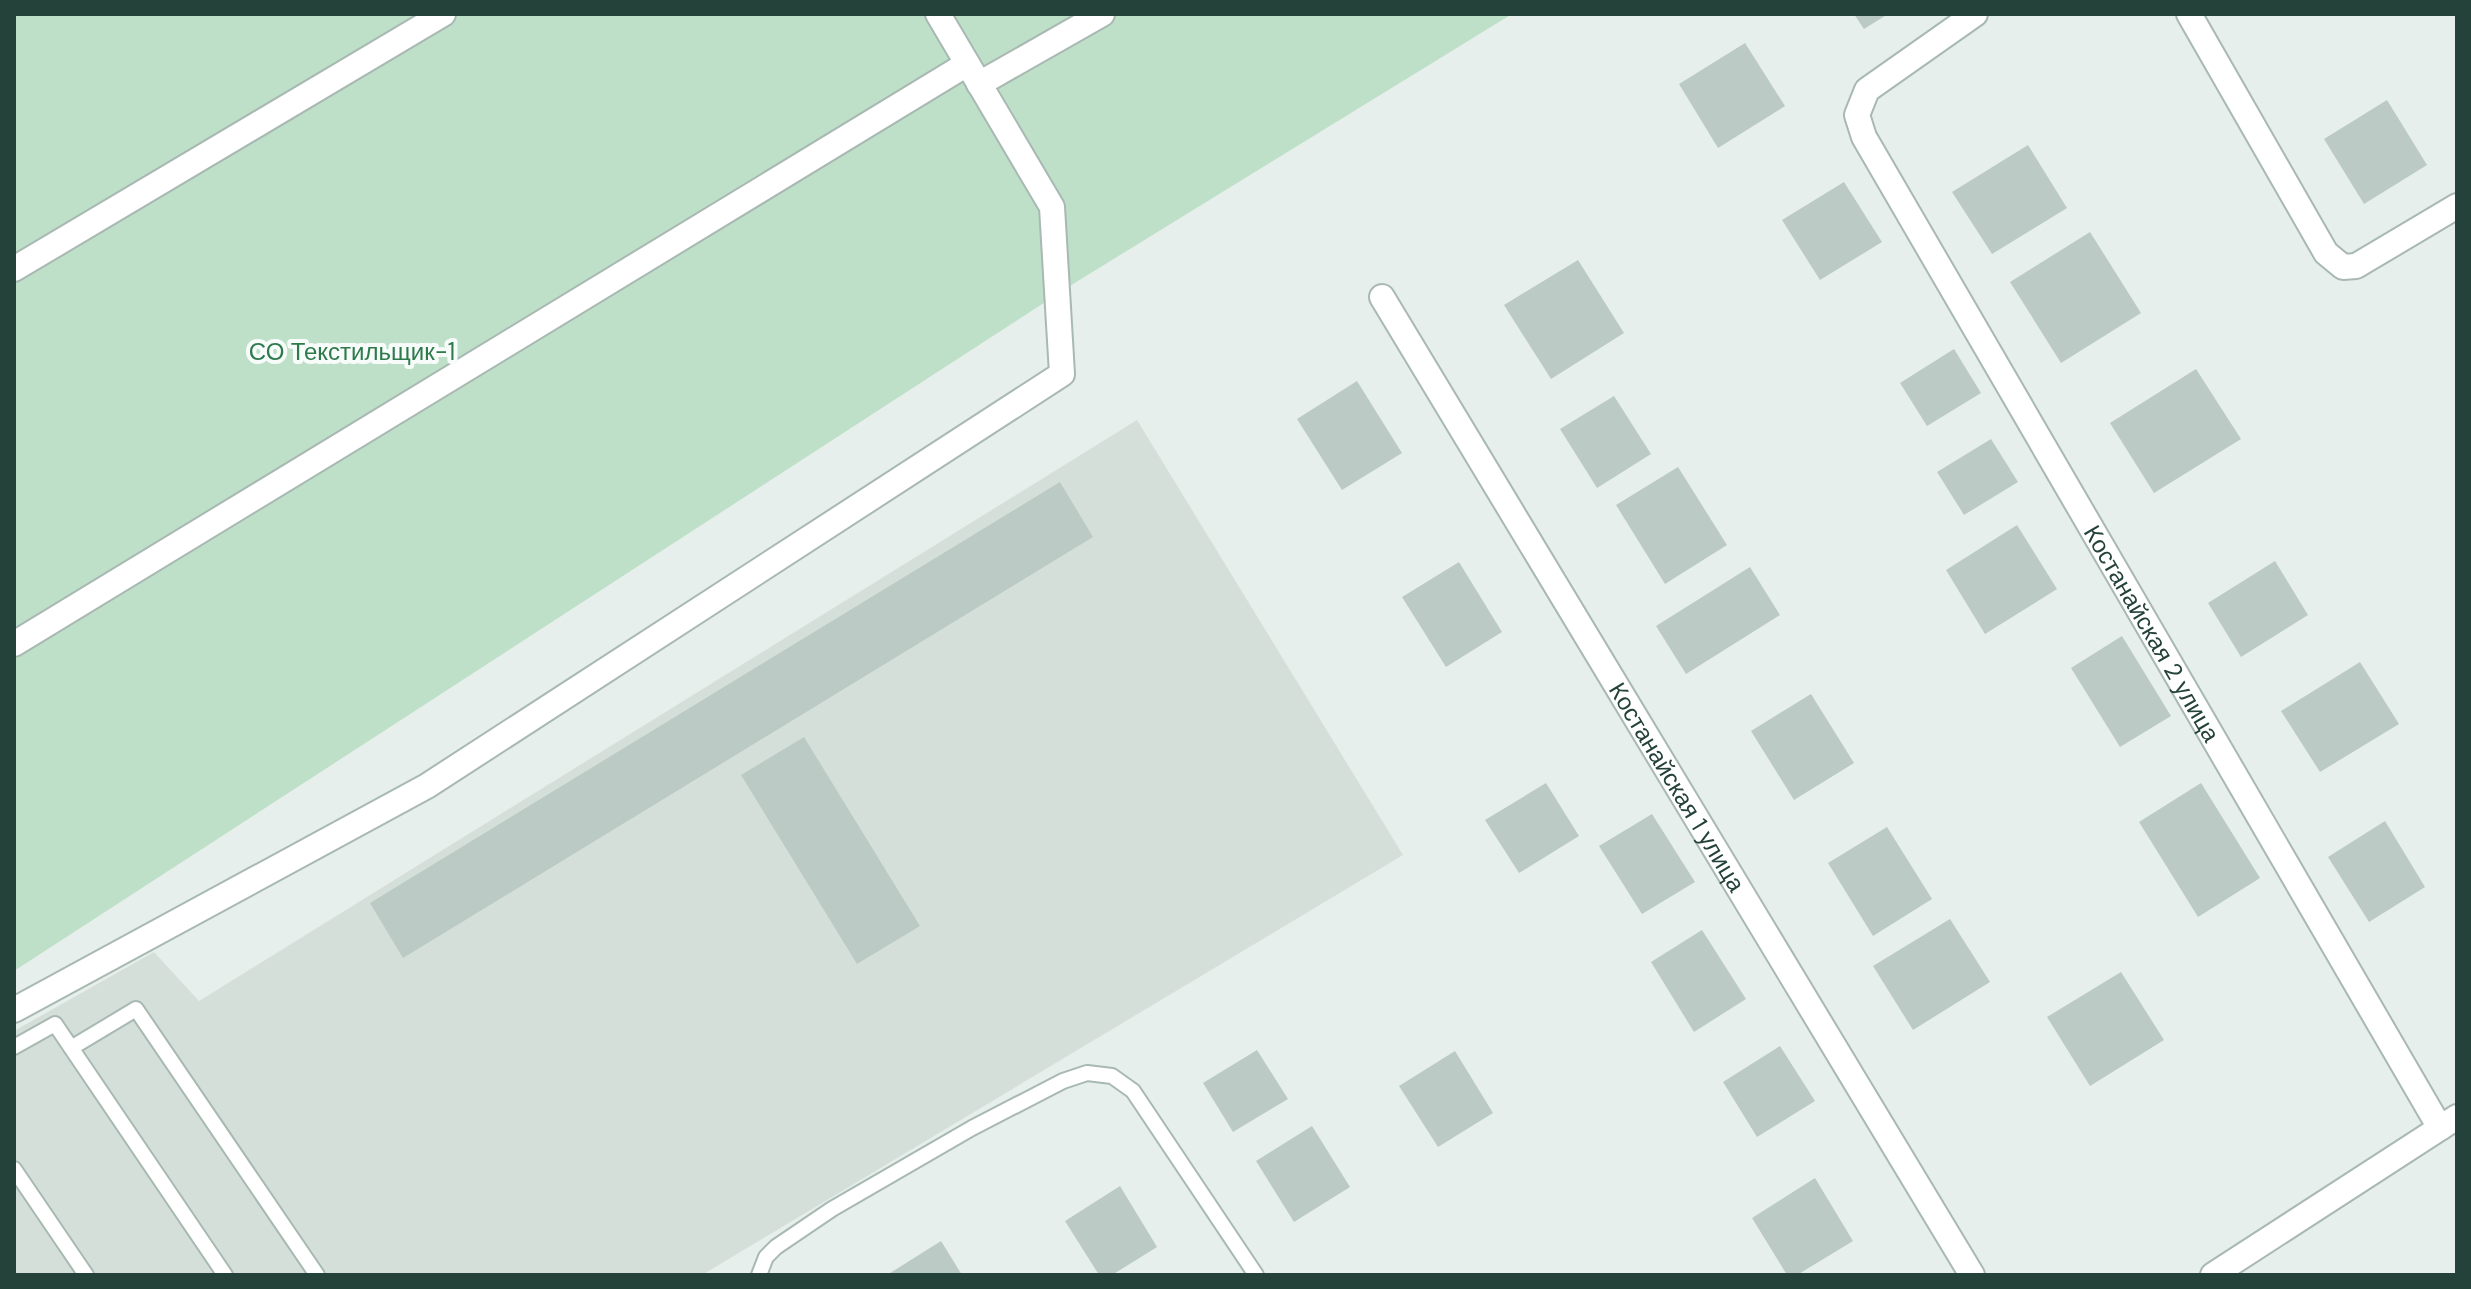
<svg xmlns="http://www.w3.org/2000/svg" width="2471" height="1289" font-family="'DM Sans',sans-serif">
<rect width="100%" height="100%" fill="#e6efeb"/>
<path fill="#d4dfda" d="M1137,420L1403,855L702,1275H14V1031L154,952L199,1001Z"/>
<path fill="#bfe0c8" d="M14,14H1512L1073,284L14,971Z"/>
<path fill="#bbcac4" d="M1854,14H1888L1864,29Z
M1745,43L1785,106L1718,148L1679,84Z
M2387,100L2427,165L2364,204L2324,139Z
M2028,145L2067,208L1992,254L1952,192Z
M1844,182L1882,242L1820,280L1782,220Z
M2090,232L2141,313L2061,363L2010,282Z
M1578,260L1624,333L1551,379L1504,305Z
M1954,349L1981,393L1927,426L1900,383Z
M2196,369L2241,439L2154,493L2110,423Z
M1357,381L1402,453L1342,490L1297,419Z
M1614,396L1651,454L1597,488L1560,429Z
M1991,439L2018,482L1964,515L1937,472Z
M1678,467L1727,545L1665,584L1616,505Z
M1060,482L1093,537L403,958L370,903Z
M2017,525L2057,589L1985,634L1946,570Z
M2275,561L2308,615L2241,657L2208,603Z
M1459,562L1502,632L1446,667L1402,597Z
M1750,567L1780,615L1686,674L1656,626Z
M2122,636L2171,716L2120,747L2071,668Z
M2360,662L2399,724L2320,772L2281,711Z
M1811,694L1854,763L1794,800L1751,731Z
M804,737L920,926L857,964L741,775Z
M1546,783L1579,836L1519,873L1485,820Z
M2201,783L2260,878L2198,917L2139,822Z
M1652,814L1695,882L1642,914L1599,846Z
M2385,821L2425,887L2369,922L2328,857Z
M1887,827L1932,899L1873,936L1828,863Z
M1950,919L1990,982L1913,1030L1873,966Z
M1702,930L1746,999L1694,1032L1651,962Z
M2121,972L2164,1040L2090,1086L2047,1017Z
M1780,1046L1815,1101L1757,1137L1723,1082Z
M1257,1050L1288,1099L1233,1132L1203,1083Z
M1455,1051L1493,1113L1438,1147L1399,1086Z
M1312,1126L1350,1187L1294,1222L1256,1161Z
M1815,1178L1853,1241L1797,1275H1787L1752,1218Z
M1120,1186L1157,1247L1112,1275H1099L1065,1221Z
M941,1241L962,1275H887Z"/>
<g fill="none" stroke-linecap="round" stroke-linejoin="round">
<g stroke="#a8b8b2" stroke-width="18">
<path id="lane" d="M14,1047L55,1024L225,1275
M71,1048L136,1009L317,1275
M14,1169L86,1275
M759,1275L766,1257L776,1247L832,1209L972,1128L1063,1081L1087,1073L1112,1076L1133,1091L1256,1275"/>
</g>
<g stroke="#a8b8b2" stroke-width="28">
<g id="street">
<path id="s1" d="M1975,14L1867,90L1857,115L1864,137L2440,1128"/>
<path d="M2189,14L2326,253L2343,267L2356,266L2457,206"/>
<path d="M979,84L1102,14"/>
<path d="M14,269L443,14"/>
<path id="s2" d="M1382,297L1972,1275"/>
<path d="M14,644L967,64"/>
<path d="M14,1010L427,786L1062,374L1052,207L938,14"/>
<path d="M2213,1275L2457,1117"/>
</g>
</g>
<use href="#lane" stroke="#fff" stroke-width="14"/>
<use href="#street" stroke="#fff" stroke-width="24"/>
</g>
<g text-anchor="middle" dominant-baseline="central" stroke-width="8" stroke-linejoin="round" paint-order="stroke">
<g font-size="24" fill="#2d7a4b" stroke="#f7fbf9">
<text x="352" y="351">СО Текстильщик-1</text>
</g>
<g font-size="24" fill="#24423a" stroke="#f7fbf9">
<text stroke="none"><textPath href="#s1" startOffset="756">Костанайская 2 улица</textPath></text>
<text stroke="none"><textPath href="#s2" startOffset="572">Костанайская 1 улица</textPath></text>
</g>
</g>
<rect width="2471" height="1289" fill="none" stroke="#24423a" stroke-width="32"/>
</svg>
